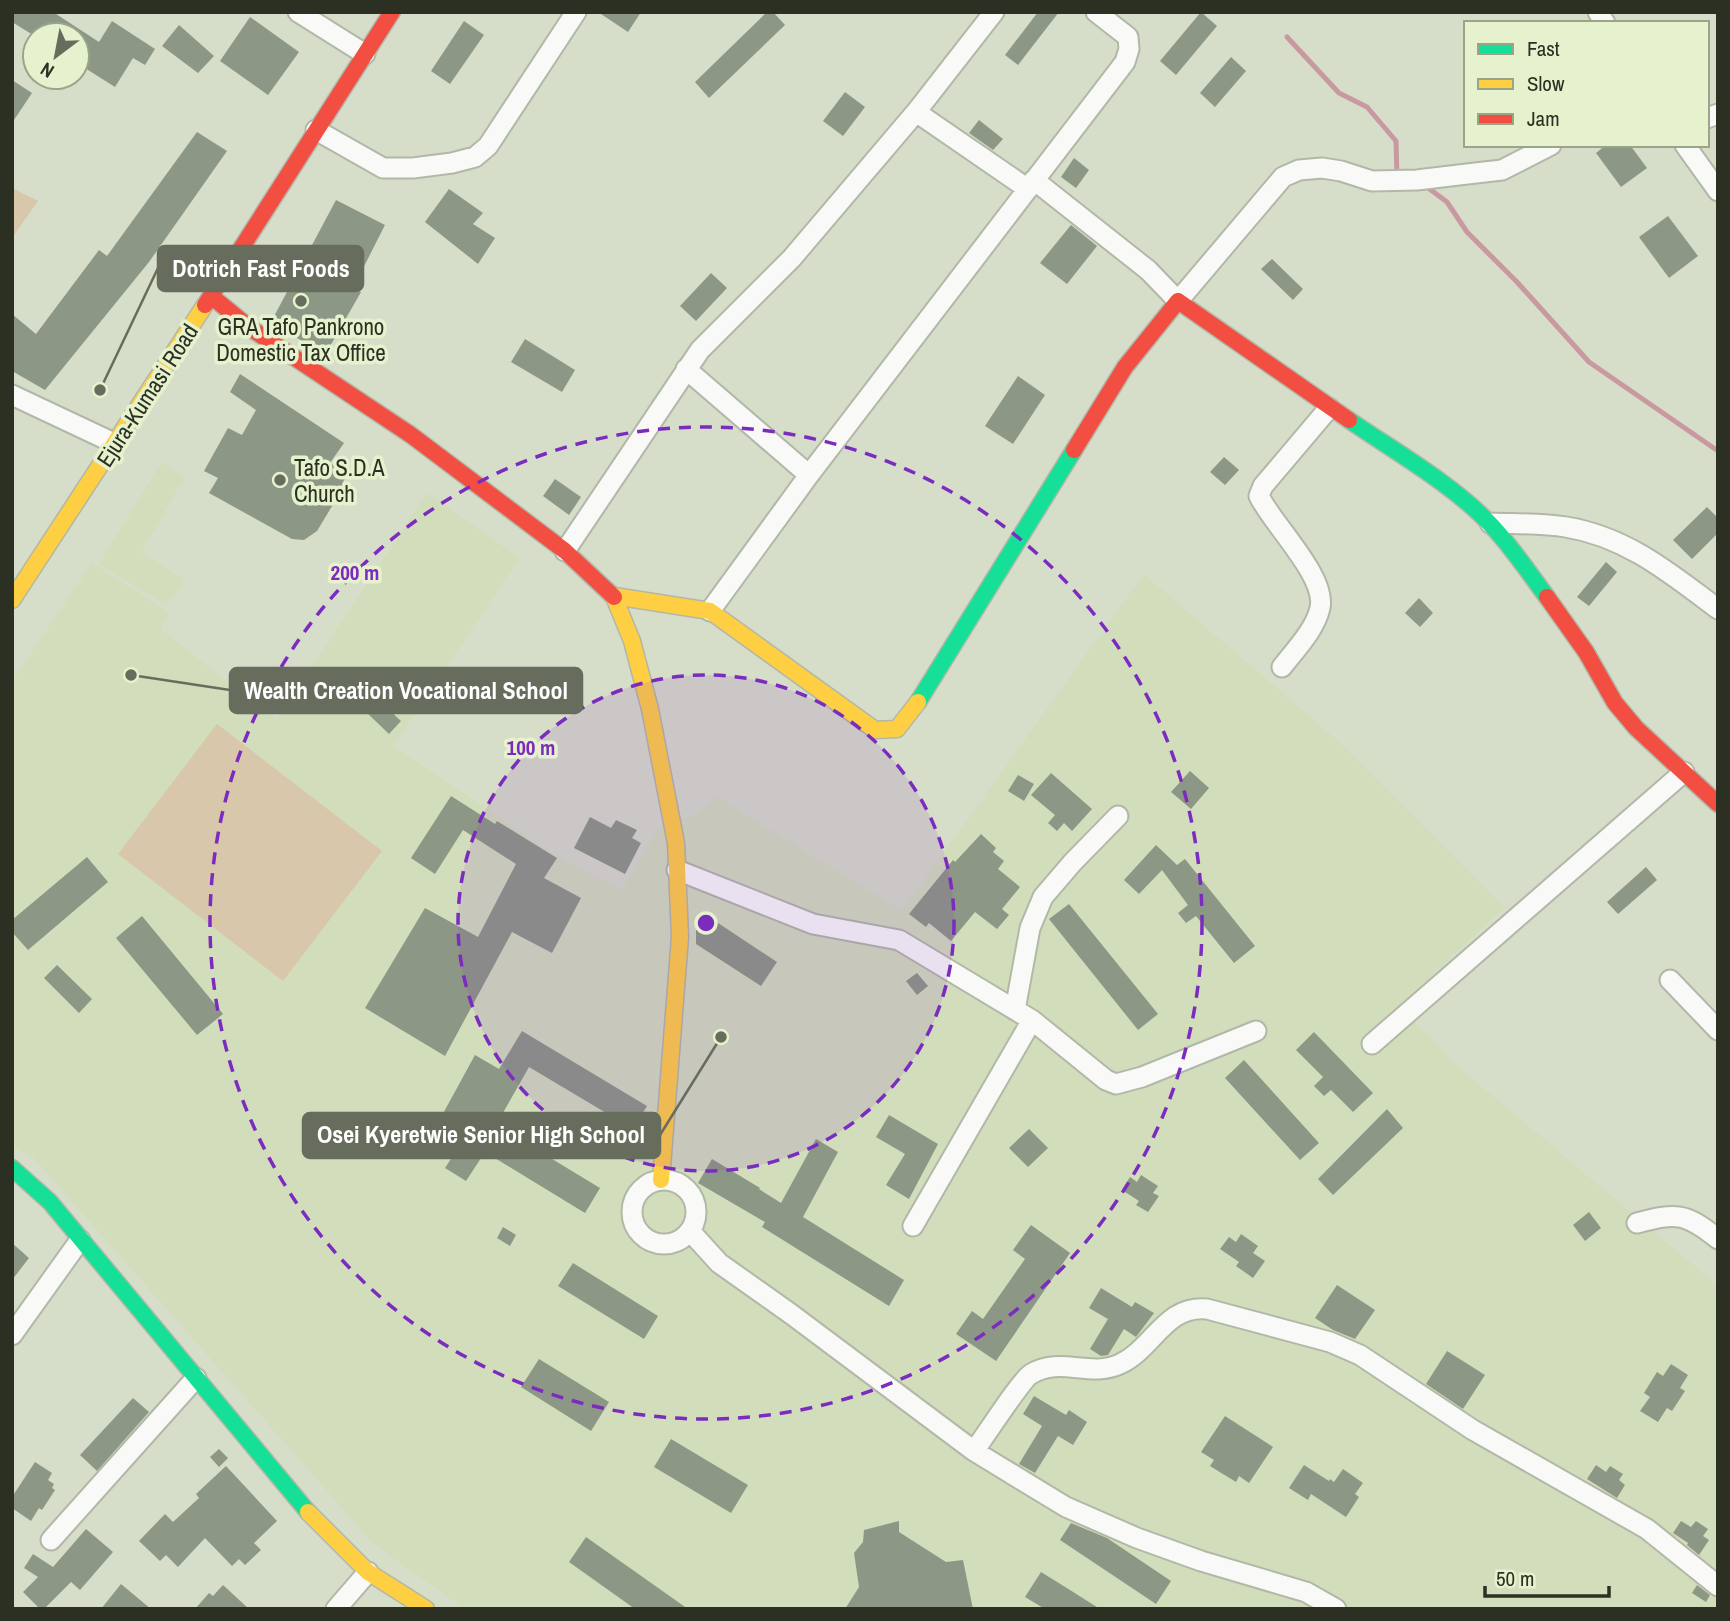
<svg xmlns="http://www.w3.org/2000/svg" width="1730" height="1621" font-family="'Archivo Narrow',sans-serif">
<rect width="100%" height="100%" fill="#d6ddc8"/>
<path fill="#d2ddbb" d="M162,462L184,478L141,553L185,580L166,605L99,564Z
M427,493L519,558L393,746L571,865L622,890L661,825L696,814L716,796L902,911L1144,574L1346,748L1504,907L1399,1006L1461,1069L1718,1286V1609H465L374,1544L33,1157L12,1145V682L92,563L169,613L160,629L277,720Z"/>
<path fill="#d8c7ab" d="M12,188L38,201L12,238Z
M217,724L382,851L283,981L118,854Z"/>
<g fill="none" stroke-linecap="round" stroke-linejoin="round">
<path stroke="#c999a1" stroke-width="5" d="M1287,37L1339,93L1367,107L1396,141L1397,177
M1423,184L1447,202L1467,232L1517,282L1589,362L1718,451"/>
</g>
<path fill="#8c9885" d="M12,12H53L99,42L112,21L155,49L145,65L133,58L115,87L77,63V35H33L12,22Z
M598,12H641L628,32Z
M767,12H773L785,25L709,98L695,82Z
M1038,12H1059L1018,65L1005,55Z
M1201,12L1217,26L1176,75L1160,61Z
M250,17L299,52L268,95L220,61Z
M464,21L484,35L450,84L431,71Z
M179,25L214,56L198,73L162,46Z
M1231,57L1246,71L1215,107L1200,93Z
M12,80L32,93L12,123Z
M845,92L865,107L843,136L823,121Z
M979,120L1003,139L993,150L969,133Z
M197,132L227,151L149,262L45,390L12,371V314L36,334L99,250L107,256Z
M1606,145H1630L1647,168L1621,187L1596,153Z
M1074,158L1089,170L1076,188L1061,177Z
M449,189L483,213L473,224L495,238L478,264L425,222Z
M336,200L385,225L353,288L361,292L325,355L271,322Z
M1668,216L1698,256L1669,278L1639,237Z
M1071,225L1097,246L1067,284L1040,263Z
M1272,259L1303,289L1293,300L1261,269Z
M711,273L727,288L696,321L680,306Z
M525,339L575,370L562,392L511,362Z
M240,374L344,443L330,463L347,474L343,482L346,483L317,531L304,540L292,539L209,493L218,478L204,471L228,428L242,435L256,410L230,392Z
M1018,376L1045,395L1013,444L985,426Z
M1224,457L1239,470L1225,485L1210,472Z
M555,479L581,497L569,515L543,496Z
M1707,507L1718,518V533L1692,559L1673,540Z
M1606,562L1617,572L1589,606L1577,597Z
M1419,598L1433,613L1420,627L1405,613Z
M376,698L401,721L389,734L364,710Z
M1190,771L1209,788L1191,809L1171,792Z
M1051,773L1092,809L1072,831L1064,823L1057,831L1048,823L1055,815L1031,795Z
M1018,775L1034,784L1024,801L1008,791Z
M451,796L495,824L497,821L557,858L544,878L581,898L552,953L512,932L445,1056L365,1008L425,908L478,937L516,864L463,830L435,874L411,858Z
M590,817L611,828L616,820L637,830L632,838L641,843L625,874L574,848Z
M981,834L996,848L993,852L1004,861L998,869L1020,887L1002,909L1009,915L997,929L975,912L951,941L929,923L926,927L909,914L953,860L955,862Z
M1156,845L1177,865L1185,859L1255,946L1234,963L1196,916L1186,923L1178,913L1188,905L1162,870L1139,894L1124,880Z
M87,857L108,882L28,950L12,932V920Z
M1646,867L1657,880L1618,914L1607,902Z
M1069,904L1158,1014L1138,1030L1049,919Z
M706,915L777,962L761,986L696,944V930Z
M142,916L223,1014L197,1035L116,938Z
M57,965L92,999L79,1013L44,978Z
M917,973L928,986L917,995L906,981Z
M522,1031L647,1106L633,1129L529,1067L496,1125L600,1188L585,1213L485,1152L466,1181L445,1168L467,1134L440,1119L475,1055L499,1069Z
M1314,1032L1373,1093L1353,1112L1331,1090L1324,1096L1314,1086L1323,1077L1296,1050Z
M1244,1060L1319,1143L1300,1160L1225,1078Z
M1387,1109L1403,1128L1333,1195L1318,1179Z
M889,1115L938,1144L909,1199L886,1185L905,1154L876,1137Z
M1029,1129L1048,1148L1028,1167L1009,1148Z
M816,1139L838,1152L803,1217L904,1280L889,1306L762,1227L765,1222L698,1183L712,1159L760,1188L759,1189L781,1203Z
M1141,1175L1158,1186L1153,1193L1159,1196L1148,1212L1136,1205L1139,1201L1122,1190L1130,1177L1137,1182Z
M1589,1212L1601,1228L1585,1241L1573,1225Z
M1031,1225L1070,1253L996,1361L956,1334L972,1311L983,1319L1025,1259L1013,1250Z
M503,1227L516,1235L510,1246L497,1238Z
M1241,1234L1258,1246L1253,1253L1265,1261L1253,1278L1236,1266L1239,1262L1220,1249L1229,1237L1236,1242Z
M12,1243L29,1258L12,1280Z
M573,1263L658,1316L644,1339L558,1286Z
M1337,1285L1375,1310L1355,1339L1333,1330L1315,1318Z
M1101,1288L1132,1307L1135,1302L1154,1313L1136,1337L1124,1329L1108,1355L1101,1356L1090,1349L1108,1319L1089,1308Z
M1447,1351L1485,1375L1463,1409L1426,1384Z
M539,1359L609,1402L591,1431L521,1387Z
M1671,1364L1688,1375L1680,1388L1685,1391L1672,1411L1667,1408L1658,1422L1640,1411L1650,1397L1644,1393L1657,1372L1663,1376Z
M1034,1396L1066,1415L1069,1410L1087,1422L1073,1445L1058,1436L1035,1473L1019,1464L1042,1426L1023,1414Z
M133,1398L149,1412L97,1471L80,1455Z
M1225,1416L1273,1447L1249,1483L1239,1476L1236,1482L1210,1466L1214,1460L1201,1452Z
M671,1439L748,1485L731,1513L654,1467Z
M219,1449L228,1458L219,1467L210,1457Z
M35,1462L52,1473L48,1480L54,1484L52,1488L55,1490L42,1510L39,1508L31,1521L12,1508V1497Z
M1304,1465L1329,1481L1330,1479L1334,1482L1343,1469L1363,1483L1355,1494L1359,1497L1346,1517L1311,1494L1308,1500L1289,1488Z
M1596,1465L1606,1472L1610,1466L1623,1474L1619,1480L1625,1485L1617,1498L1587,1479Z
M226,1466L277,1521L254,1543L261,1550L245,1565L239,1559L232,1566L205,1538L178,1567L166,1555L160,1561L139,1541L165,1514L173,1522L199,1498L196,1494Z
M899,1521V1532L946,1562L963,1560L973,1609H845L859,1587L854,1553L863,1542L864,1530Z
M1681,1521L1691,1527L1696,1521L1708,1529L1703,1536L1709,1540L1699,1555L1687,1545L1688,1543L1673,1533Z
M1071,1523L1107,1538L1171,1581L1156,1604L1060,1540Z
M86,1529L113,1552L80,1590L71,1582L44,1609H40L23,1592L38,1577L24,1568L33,1554L53,1567Z
M586,1537L688,1609H635L569,1562Z
M1041,1572L1070,1590L1100,1609H1045L1025,1597Z
M121,1584L151,1609H101Z
M223,1585L249,1609H195L209,1593L213,1596Z
M1697,1585L1710,1595L1706,1602L1692,1593Z"/>
<g fill="none" stroke-linecap="round" stroke-linejoin="round">
<g stroke="#b2b8a8" stroke-width="23">
<path id="street" d="M298,12L365,54
M1598,12L1605,23
M916,112L1028,189
M1707,118L1718,114
M316,130L383,168H413L452,163L475,157L488,146L576,12
M1685,145L1718,191
M1034,180L1148,270L1178,301L1283,177L1299,170L1322,168L1341,171L1372,181L1417,180L1467,174L1502,170L1551,145
M686,369L809,475
M12,395L116,444
M1490,523C1515,524 1541,523 1566,527C1627,537 1670,573 1718,609
M565,551L700,350L792,258L916,112L994,12
M710,611L809,475L1125,62L1129,49L1128,37L1096,12
M1282,667C1295,650 1315,630 1320,608C1327,577 1273,525 1259,496L1263,486L1329,408
M677,870L813,924L899,940L1032,1020L1106,1080L1116,1084L1142,1077L1256,1031
M1670,980L1718,1030
M1015,1010L1030,928L1043,897L1073,862L1118,816
M1372,1044L1684,772
M632 1212a32 32 0 1 1 64 0a32 32 0 1 1-64 0Z
M1637,1223C1676,1213 1685,1212 1718,1239
M913,1226L1032,1020
M690,1231L719,1263L791,1314L974,1451L1066,1507L1137,1538L1201,1561L1306,1592L1336,1609
M12,1335L80,1240
M974,1451C984,1438 1021,1380 1031,1374C1060,1356 1090,1378 1120,1364C1154,1348 1165,1305 1207,1309L1330,1342L1360,1355L1473,1430L1647,1529L1718,1586
M51,1540L196,1378
M336,1609L368,1572"/>
</g>
<g stroke="#b2b8a8" stroke-width="19">
<path id="fast" d="M1349,420C1394,451 1454,485 1491,525C1512,547 1529,573 1547,597
M918,702L1074,450
M12,1168L50,1202L308,1512"/>
</g>
<g stroke="#b2b8a8" stroke-width="19">
<path id="slow" d="M614,596L710,611L875,730L897,729L918,702
M614,597L632,641L650,709L676,843L680,937L661,1180
M12,600L205,305
M308,1512L368,1572L426,1609"/>
</g>
<g stroke="#b2b8a8" stroke-width="19">
<path id="jam" d="M211,296L250,328L411,435L565,551L614,597
M205,305L392,12
M1074,450L1125,367L1178,301L1349,420
M1547,597L1586,652L1615,703L1636,728L1718,804"/>
</g>
<use href="#street" stroke="#f9faf7" stroke-width="19"/>
<use href="#fast" stroke="#16e098" stroke-width="16"/>
<use href="#slow" stroke="#ffcf43" stroke-width="16"/>
<use href="#jam" stroke="#f24e42" stroke-width="16"/>
</g>
<circle cx="706" cy="923" r="248" fill="#7b2cbf" fill-opacity=".12"/>
<g fill="none" stroke="#7b2cbf" stroke-width="3.5" stroke-dasharray="12 9">
<circle cx="706" cy="923" r="248"/>
<circle cx="706" cy="923" r="496"/>
</g>
<g fill="#676d5c" stroke="#e6f2cd" stroke-width="2.5">
<circle cx="301" cy="301" r="7"/>
<circle cx="280" cy="480" r="7"/>
</g>
<g text-anchor="middle" dominant-baseline="central" stroke-width="7" stroke-linejoin="round" paint-order="stroke">
<g font-size="23" fill="#2b3022" stroke="#e6f2cd">
<text x="301" y="326">GRA Tafo Pankrono<tspan x="301" dy="26">Domestic Tax Office</tspan></text>
<text x="294" y="467" text-anchor="start">Tafo S.D.A<tspan x="294" dy="26">Church</tspan></text>
</g>
<g font-size="23" fill="#2b3022" stroke="#e6f2cd">
<text transform="translate(147 395) rotate(-57)">Ejura-Kumasi Road</text>
</g>
</g>
<circle cx="706" cy="923" r="10" fill="#7b2cbf" stroke="#e6f2cd" stroke-width="3.5"/>
<g font-size="21" text-anchor="middle" font-weight="bold" fill="#7b2cbf" stroke="#e6f2cd" stroke-width="7" stroke-linejoin="round" paint-order="stroke">
<text x="355" y="580">200 m</text>
<text x="531" y="755">100 m</text>
</g>
<path fill="none" stroke="#676d5c" stroke-width="2.5" d="M100 390L158 268M131 675L230 690M721 1037L660 1135"/>
<g fill="#676d5c" stroke="#e6f2cd" stroke-width="2.5">
<circle cx="100" cy="390" r="7"/>
<circle cx="131" cy="675" r="7"/>
<circle cx="721" cy="1037" r="7"/>
</g>
<g fill="#676d5c" stroke="#676d5c" stroke-width="2.5">
<rect x="158" y="246" width="205" height="45" rx="7"/>
<rect x="230" y="668" width="352" height="45" rx="7"/>
<rect x="303" y="1113" width="357" height="45" rx="7"/>
</g>
<g font-size="24" text-anchor="middle" font-weight="bold" fill="#fff">
<text x="261" y="277">Dotrich Fast Foods</text>
<text x="406" y="699">Wealth Creation Vocational School</text>
<text x="481" y="1143">Osei Kyeretwie Senior High School</text>
</g>
<rect width="1730" height="1621" fill="none" stroke="#2b3022" stroke-width="28"/>
<rect x="1464" y="21" width="245" height="126" fill="#e6f2cd" stroke="#9ba489" stroke-width="2"/>
<rect x="1478" y="44" width="35" height="10" fill="#16e098" stroke="#9ba489" stroke-width="2"/>
<text x="1527" y="56" font-size="21" fill="#2b3022">Fast</text>
<rect x="1478" y="79" width="35" height="10" fill="#ffcf43" stroke="#9ba489" stroke-width="2"/>
<text x="1527" y="91" font-size="21" fill="#2b3022">Slow</text>
<rect x="1478" y="114" width="35" height="10" fill="#f24e42" stroke="#9ba489" stroke-width="2"/>
<text x="1527" y="126" font-size="21" fill="#2b3022">Jam</text>
<g transform="translate(56 56) rotate(212)"><circle r="33" fill="#e6f2cd" stroke="#9ba489" stroke-width="2"/>
<path d="M0-5L12 26L0 18L-12 26Z" fill="#676d5c"/>
<text y="-10" font-size="19" font-weight="bold" text-anchor="middle" fill="#2b3022">N</text>
</g>
<path d="M1485 1586v10h124v-10" fill="none" stroke="#2b3022" stroke-width="3.5"/>
<text x="1496" y="1586" font-size="21" fill="#2b3022" stroke="#e6f2cd" stroke-width="5" paint-order="stroke">50 m</text>
</svg>
